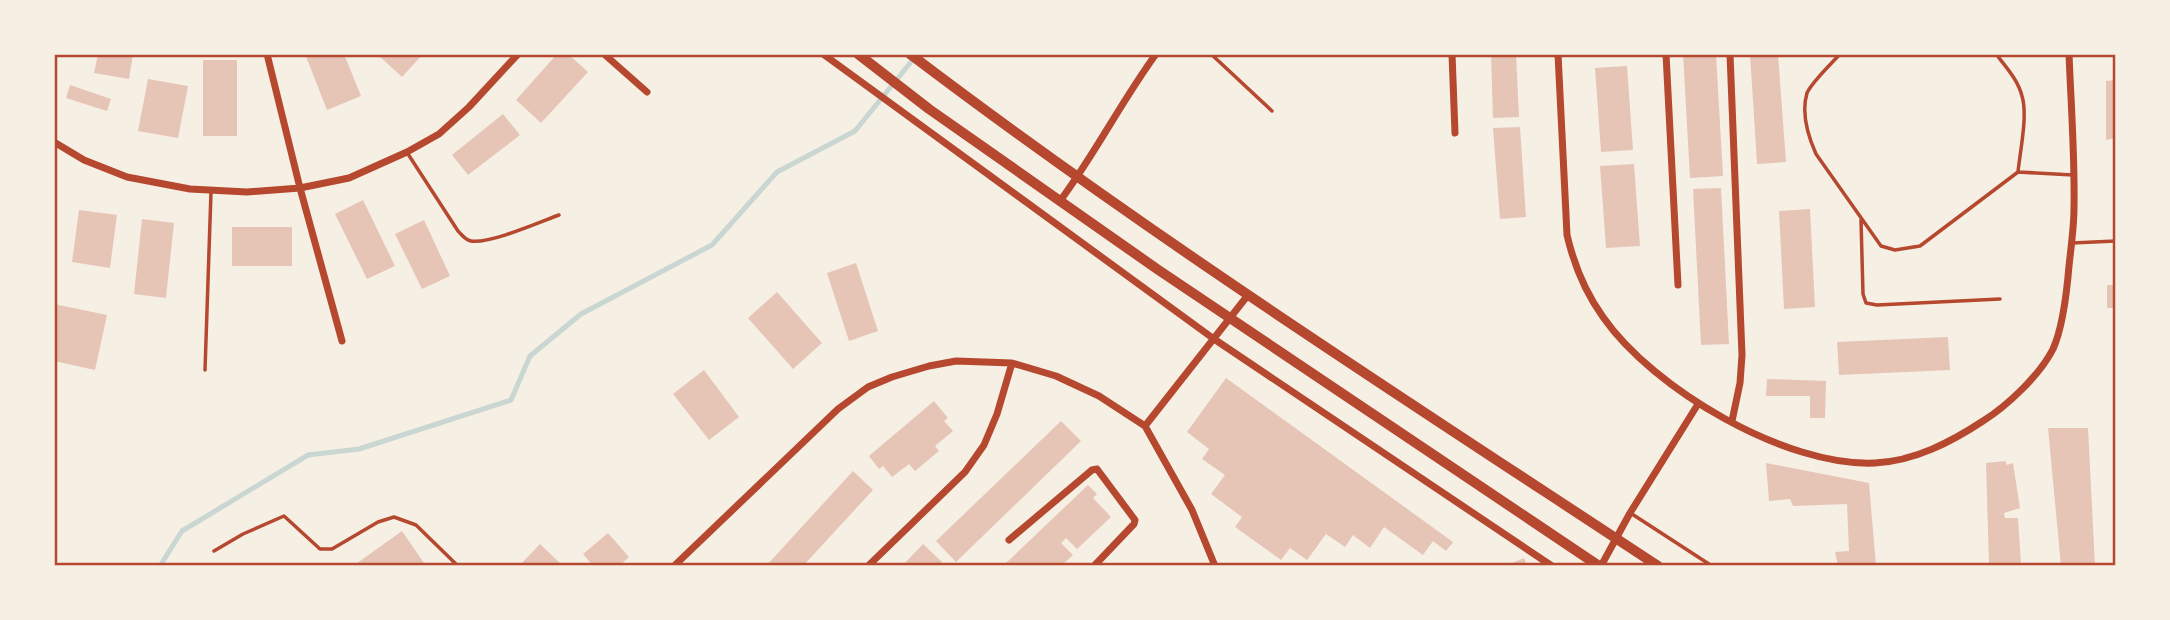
<svg xmlns="http://www.w3.org/2000/svg" width="2170" height="620" font-family="Montserrat,sans-serif">
<rect width="100%" height="100%" fill="#f6efe4"/>
<g fill="none" stroke-linecap="round" stroke-linejoin="round">
<path stroke="#c9d6d2" stroke-width="5" d="M160,566L182,531L308,455L359,449L511,400L530,356L581,314L712,245L777,172L855,131L915,57"/>
</g>
<path fill="#e6c5b7" d="M98,54H133L129,79L94,73Z
M305,54H344L361,96L327,110Z
M377,54H423L402,77Z
M557,54H568L588,72L541,123L516,100Z
M1491,54H1516L1519,117L1493,118Z
M1683,54H1716L1723,176L1690,178Z
M1750,54H1778L1786,162L1757,164Z
M203,60H237V136H203Z
M1627,66L1633,150L1601,152L1595,68Z
M148,79L188,86L178,138L138,131Z
M2116,80V138L2106,140V81Z
M70,85L111,99L107,111L66,98Z
M503,114L520,135L468,175L452,155Z
M1520,127L1526,217L1500,219L1493,128Z
M1634,164L1640,246L1606,248L1600,166Z
M1721,188L1729,344L1701,345L1693,189Z
M363,200L395,266L367,279L335,214Z
M1810,209L1815,307L1784,309L1779,211Z
M79,210L117,215L110,268L72,262Z
M142,219L174,223L166,298L134,294Z
M424,220L450,276L422,289L395,234Z
M232,227H292V266H232Z
M856,263L878,331L849,341L827,273Z
M2107,285H2116V308H2107Z
M777,292L822,343L793,369L748,318Z
M54,304L107,315L95,370L54,361Z
M1948,337L1950,370L1839,375L1837,342Z
M704,370L739,417L709,440L673,394Z
M1226,378L1453,542L1446,551L1433,541L1423,555L1384,527L1370,548L1353,535L1345,547L1326,534L1307,560L1290,548L1281,560L1235,527L1242,517L1211,494L1225,475L1202,459L1209,449L1187,432Z
M1767,379L1826,381L1825,418H1810V396H1766Z
M934,401L948,418L944,421L953,431L935,446L939,451L915,471L909,464L892,477L883,466L879,469L869,456Z
M1061,421L1081,441L956,562L936,541Z
M2048,428H2088L2095,565L2061,566Z
M2005,461L2007,465L2013,463L2020,508L2004,513L2005,518H2018L2021,564L1989,566L1986,463Z
M1766,463L1869,483L1876,566H1838L1835,552L1849,551L1847,504L1793,506L1790,499L1769,501Z
M853,471L873,490L803,566H766Z
M1088,485L1097,494L1093,498L1111,517L1077,549L1066,538L1061,543L1073,555L1061,566H1007L1005,564Z
M402,531L426,566H353Z
M608,533L629,557L619,566H593L583,554Z
M540,544L563,566H519Z
M923,544L942,562L938,566H902Z
M1524,558L1527,566H1505Z"/>
<g fill="none" stroke-linecap="round" stroke-linejoin="round">
<path stroke="#b5482f" stroke-width="3.5" d="M1211,54L1272,111
M1840,54C1832,63 1811,83 1807,93C1801,113 1808,136 1816,154L1881,246L1895,250L1920,246L2018,172L2073,175
M1996,54C2006,67 2018,80 2022,96C2028,116 2020,151 2018,172
M408,154L458,231C462,235 465,240 471,241C490,244 540,222 559,215
M1861,220L1863,294L1866,303L1877,305L2000,299
M2072,243L2116,241
M205,370L211,192
M1632,514L1712,566
M214,551L243,534L284,516L320,549H332L378,522L394,517L416,525L458,566"/>
<path stroke="#b5482f" stroke-width="7" d="M267,54L300,188L342,341
M604,54L647,92
M823,54L1214,339L1552,566
M1452,54L1455,133
M1558,54L1567,235C1574,265 1585,292 1603,317C1653,389 1786,467 1875,463C1915,461 1951,442 1983,421C2007,406 2040,375 2053,349C2063,327 2067,290 2069,266C2071,247 2074,227 2074,208C2075,157 2071,105 2069,54
M1666,54L1678,285
M1730,54L1742,355L1740,383L1732,421
M54,142L84,160L127,177L190,189L247,192L300,188L349,178L407,152L439,134L469,107L518,54
M1060,201C1095,154 1121,102 1156,54
M1145,426L1248,295
M1009,540L1092,470L1097,469L1135,520L1134,524L1094,566
M674,566L838,409L868,387L892,377L929,366L956,361L1012,363L1056,376L1099,396L1145,426L1192,510L1215,566
M868,566L965,472L984,445L997,414L1012,363
M1601,566L1630,513L1698,404"/>
<path stroke="#b5482f" stroke-width="10" d="M858,54L929,109L1157,269L1599,566
M910,54C1151,237 1406,400 1658,566"/>
</g>
<rect width="2170" height="620" fill="none" stroke="#f6efe4" stroke-width="112"/>
<rect x="56" y="56" width="2058" height="508" fill="none" stroke="#b5482f" stroke-width="2.5"/>
</svg>
